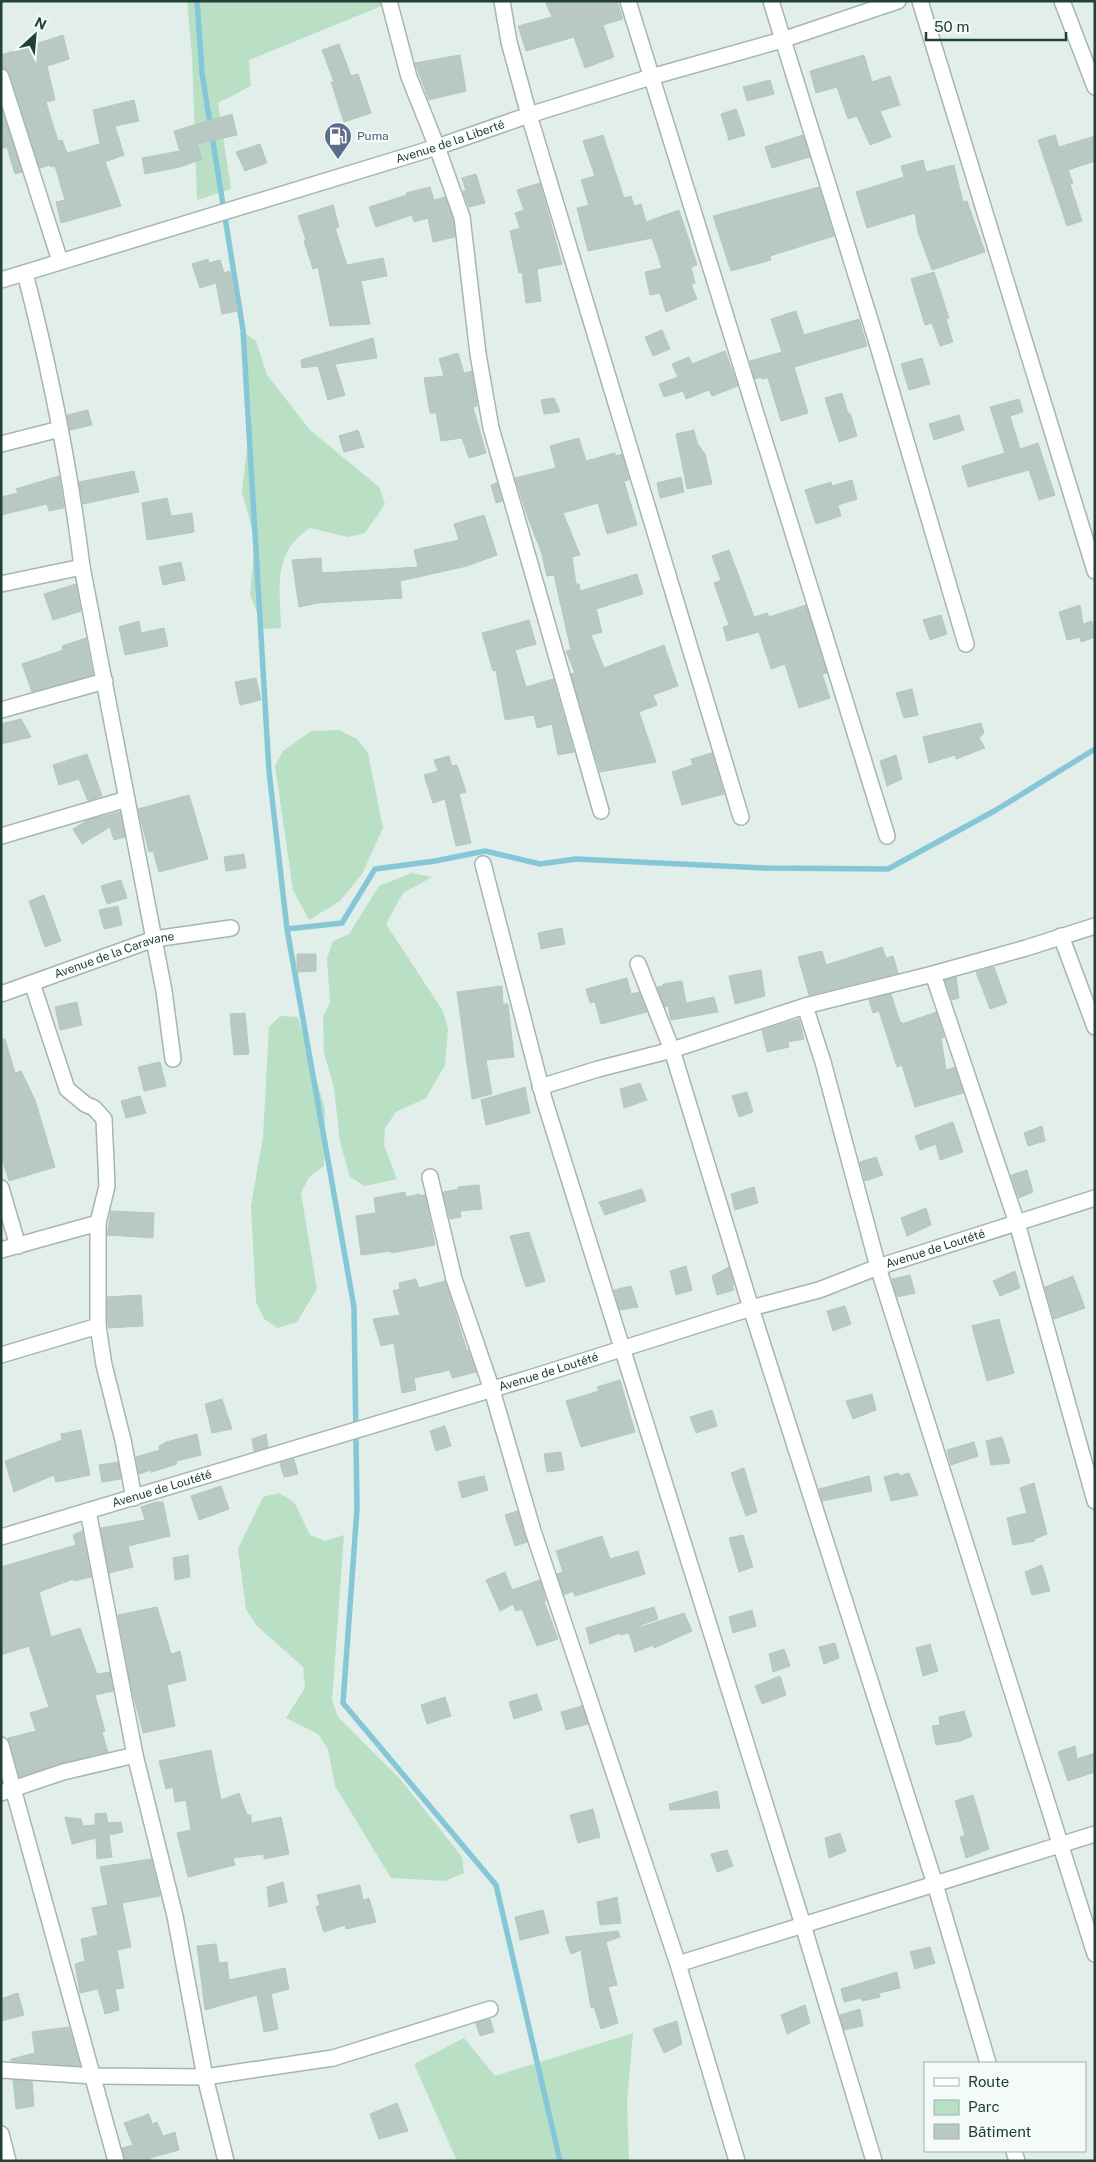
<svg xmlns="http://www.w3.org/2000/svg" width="1096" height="2162" font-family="'Public Sans',sans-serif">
<rect width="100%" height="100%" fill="#e2eee9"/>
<path fill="#b9e0c5" d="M187,1H388L389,3L249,60L251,86L218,103L231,189L197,200L192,55Z
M243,332L256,341L267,375L310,430L379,487L385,504L365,533L348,537L310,528C272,552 280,589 281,628L264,629L250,595L255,540L242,492L251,413Z
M339,730L357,739L368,753L383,828L362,874L340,901L309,920L293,890L275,766L283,751L311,731Z
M412,873L432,877L403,893L386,924L443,1011L448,1029L445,1065L426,1098L396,1112L385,1128L384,1145L397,1179L365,1186L350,1177L340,1142L334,1088L324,1053L323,1017L330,1002L327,958L333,941L349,934L379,886Z
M280,1016L298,1017L325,1109L324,1166L309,1177L301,1193L317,1289L297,1322L278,1328L264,1319L256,1302L251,1206L263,1137L269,1027Z
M279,1493L294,1502L310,1535L325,1541L344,1535L332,1700L338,1717L401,1780L462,1857L464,1873L445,1881L391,1878L335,1786L328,1749L318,1734L286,1718L305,1688L303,1667L256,1625L246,1609L238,1549L263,1497Z
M633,2033L627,2102L629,2161H457L414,2064L464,2038L495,2076Z"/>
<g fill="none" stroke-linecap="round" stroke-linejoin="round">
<path stroke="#86c7d7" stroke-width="5.5" d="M197,1L202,73L243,330L269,771L287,929L354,1307L357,1509L343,1703L496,1885L560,2161
M287,929L342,923L375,869L435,861L485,851L540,864L576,859L766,868L888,869L996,810L1095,749"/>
</g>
<path fill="#b7c9c2" stroke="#b4c8c0" d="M545,1H617L623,19L603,25L614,57L585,68L574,37L526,51L518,26L552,17Z
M63,35L69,59L47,66L55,100L46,102L58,141L62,140L67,153L100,144L93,110L134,100L139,121L115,126L124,155L105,162L121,206L61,223L56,202L65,200L55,166L51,167L50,165L40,168L10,74L7,70L1,68V55Z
M339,44L351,76L358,74L371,113L344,122L331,82H334L322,50Z
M460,55L466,91L429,100L415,63Z
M864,55L872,82L890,76L900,105L880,111L891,137L870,145L857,116L848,119L837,87L816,93L810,71Z
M770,80L774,94L747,101L743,87Z
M1,108L22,172L15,174L7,147L1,149Z
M736,109L745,135L729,140L721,114Z
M232,114L237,135L197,144L202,159L180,167L145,174L142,158L180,151L174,131Z
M603,135L624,198L631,196L634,206L641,204L646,222L679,210L697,265L691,267L695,283L691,284L697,299L666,312L660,293L650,295L645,272L662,268L652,238L588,251L577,208L589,205L581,180L595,176L583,141Z
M803,135L810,157L772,168L765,147Z
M1055,135L1059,147L1095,136V161L1068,170L1073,183L1070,184L1082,221L1067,226L1038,140Z
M260,144L267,163L245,171L236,152Z
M923,160L926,172L954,165L963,202L967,201L985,252L932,270L918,232L915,213L867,228L856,192L904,177L901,166Z
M476,174L485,203L469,207L463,191H466L462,178Z
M540,183L562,264L537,269L541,301L526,303L522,272L519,273L510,231L520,228L515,213L524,210L517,190Z
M430,187L434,200L445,197L453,219L455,237L433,242L428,218L414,222L412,215L376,227L369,207L407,195L406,193Z
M819,187L834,236L770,256L771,260L731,271L713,216Z
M333,205L339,227L335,228L347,265L383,258L387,276L361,281L370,324L330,326L318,267L313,269L304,241L306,240L298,216Z
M208,259L209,263L220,260L224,273L230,271L238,311L222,314L216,283L200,288L192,264Z
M934,272L949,318L946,319L953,342L940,346L932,323L925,325L911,279Z
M796,311L804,335L859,319L867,346L794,367L808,413L781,421L768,378L762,379L761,377L755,379L750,361L782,352L771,319Z
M662,330L670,349L653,356L645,337Z
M373,338L377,358L335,364L345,395L328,400L318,366L302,368L301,360Z
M725,351L738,386L712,396L709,390L686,399L683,391L664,397L659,384L678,377L672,364L689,357L692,364Z
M458,353L464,373L472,371L477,406L473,407L486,453L469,458L462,438L441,441L436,413H430L424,378L444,376L439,359Z
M922,358L930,384L909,390L901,364Z
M842,393L848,414L850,413L857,436L839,442L825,398Z
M554,398L560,412L544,414L541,400Z
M1019,399L1023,412L1010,416L1020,449L1038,443L1055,495L1039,500L1029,470L968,487L962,466L1005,453L990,407Z
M88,410L92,425L70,430L67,415Z
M959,415L964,430L934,440L929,424Z
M358,430L364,447L344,452L339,436Z
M694,430L697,443L705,454L712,484L687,489L676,434Z
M579,438L586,461L615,453V456L622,454L629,480L624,481L637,525L607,534L598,503L563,513L580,555L572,557L576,584H579L580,591L637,574L643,594L596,609L602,632L591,635L604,668L664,645L678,686L653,695L657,705L639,712L656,762L600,772L571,674L575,673L566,651L571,650L554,575L547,576L542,554L528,518L515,478L556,468L550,446Z
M134,471L139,492L83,504L79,482Z
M59,476L64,508L49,511L47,504L1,515V497L18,493L16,489Z
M681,477L684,492L660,498L657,483Z
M852,480L857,499L838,505L841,516L816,524L805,490L831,482L832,486Z
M497,483L502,501L496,503L491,485Z
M167,498L171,516L192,513L194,532L147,540L142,503Z
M484,515L497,555L467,566L400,581L402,598L317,603L299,607L292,560L321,558L322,573L418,567L414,550L459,540L454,524Z
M729,550L754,617L767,613L769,617L806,605L827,673L822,674L830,698L799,708L785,664L771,669L759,632L727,641L723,627L729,625L714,583L721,580L712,556Z
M181,562L185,580L163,585L159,567Z
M76,584L81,611L53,620L44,594Z
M1080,605L1083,624L1092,621L1095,637L1081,642L1080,637L1067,640L1059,612Z
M941,615L947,634L930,640L923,620Z
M529,620L536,644L515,650L526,687L553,679L574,752L558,755L552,724L537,728L534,715L505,720L496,670L493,671L482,633Z
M139,621L141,633L164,628L168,646L125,655L119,627Z
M86,638L93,675L32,692L22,664L63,650L62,646Z
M256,678L261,700L240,705L235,682Z
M912,689L918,715L904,718L896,693Z
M21,719L31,737L1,744V724Z
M981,723L984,733L979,738L985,748L956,759L955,755L929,763L923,737Z
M712,753L724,794L682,805L672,772L693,765L691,759Z
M87,754L102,796L88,801L79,779L59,785L53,765Z
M896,755L902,779L887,786L880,761Z
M449,756L452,766L457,765L466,792L459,794L471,843L456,846L445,799L433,803L424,775L438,771L434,760Z
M189,795L208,859L159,872L153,851L149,852L138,809Z
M120,812L125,837L114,840L110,827L82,844L73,829L88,820Z
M244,854L246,868L226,871L224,857Z
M121,880L127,898L107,904L101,886Z
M44,895L61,941L45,947L29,901Z
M118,906L122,925L104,929L99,910Z
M562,928L565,944L541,949L538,933Z
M882,947L886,958L893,956L898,973L809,995L798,957L822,951L826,965Z
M297,954H316V971L297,972Z
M994,967L1007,1003L990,1009L976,972Z
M761,970L765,996L735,1004L729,976Z
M956,977L959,998L952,1000L945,980Z
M627,978L631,994L639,992L647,1012L601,1024L595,1002L590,1003L586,989Z
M682,981L686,1003L714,997L718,1012L671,1020L668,1006L665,1007L657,987L663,986V984Z
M502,986L503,1004H508L514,1057L486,1060L492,1094L472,1099L457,992Z
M891,994L900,1022H902V1024L936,1012L944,1037L941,1038L946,1070L955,1067L963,1093L915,1107L902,1065L897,1067L879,1011L873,1013L869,1000Z
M77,1002L82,1025L60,1030L55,1007Z
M245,1013L249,1054L234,1055L230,1014Z
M799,1019L804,1039L788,1042L789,1047L767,1052L762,1030Z
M1,1039H5L15,1073L21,1071L35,1100L55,1167L9,1181L1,1155Z
M160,1062L166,1086L144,1091L138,1067Z
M640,1083L647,1100L624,1108L620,1089Z
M525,1087L530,1113L486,1125L481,1100Z
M747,1092L753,1112L739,1117L732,1096Z
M140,1096L146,1113L126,1118L121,1101Z
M953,1122L963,1152L940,1160L936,1144L920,1150L915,1136Z
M1042,1126L1045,1141L1028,1146L1024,1133Z
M876,1157L883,1175L865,1181L860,1162Z
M1027,1170L1033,1192L1019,1198L1011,1175Z
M479,1185L482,1209L460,1211L461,1217L450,1219L443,1192L459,1189L458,1187Z
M754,1187L758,1203L735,1210L731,1194Z
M642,1189L646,1201L605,1215L599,1202Z
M405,1192L406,1197L420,1194V1196L425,1195L435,1245L391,1253V1251L361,1255L356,1216L376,1213L374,1198Z
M926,1208L931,1225L907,1236L901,1218Z
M111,1211L154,1213L153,1238L107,1235Z
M529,1232L545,1281L526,1287L510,1236Z
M686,1266L692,1290L676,1295L670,1271Z
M729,1267L734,1285H732L734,1290L717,1295L712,1276Z
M1015,1271L1020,1288L1000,1296L993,1281Z
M910,1275L915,1293L897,1297L892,1279Z
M1073,1276L1085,1308L1054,1319L1045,1287Z
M416,1279L419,1288L445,1281L467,1351L468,1350L476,1372L452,1378L450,1370L414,1378L416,1390L402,1393L394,1343L381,1346L373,1319L400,1315L393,1291L400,1289L399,1283Z
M631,1286L638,1307L620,1310L614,1290Z
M141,1295L143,1326L108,1328L107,1297Z
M845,1306L851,1324L833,1331L827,1311Z
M999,1319L1014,1373L987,1381L972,1326Z
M620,1380L635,1432L581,1447L566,1401L599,1391L597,1387Z
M872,1394L876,1410L853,1419L846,1401Z
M222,1399L232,1429L212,1433L205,1404Z
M712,1410L717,1426L696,1433L690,1417Z
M445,1426L451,1446L436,1451L430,1431Z
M81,1430L90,1475L56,1482L54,1475L14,1492L5,1461L62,1440L61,1434Z
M197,1434L201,1455L176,1461L177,1464L151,1472V1470L139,1474L136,1457L160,1450L159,1446L166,1442Z
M266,1434L268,1447L254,1451L252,1439Z
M1002,1437L1010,1463L991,1465L986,1441Z
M974,1442L978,1456L951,1465L947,1450Z
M561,1452L564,1470L547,1472L544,1454Z
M294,1459L298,1474L284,1477L280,1463Z
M118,1462L121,1479L102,1482L99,1465Z
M744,1468L757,1512L746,1516L731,1473Z
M898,1473L900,1476L909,1473L918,1495L891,1501L884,1477Z
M484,1476L488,1490L462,1498L458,1482Z
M869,1476L872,1491L822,1501L819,1489Z
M1034,1483L1047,1534L1034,1539L1035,1541L1013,1545L1007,1518L1027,1513L1020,1488Z
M221,1486L229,1509L199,1520L191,1496Z
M156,1502H163L170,1536L128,1546L133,1567L109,1573L101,1528L145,1520L141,1507Z
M517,1511L527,1542L515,1546L505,1515Z
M82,1531L91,1577L74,1581L73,1579L39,1592L51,1637L80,1628L97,1674L110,1672L113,1691L95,1695L105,1731L102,1732L108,1752L61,1763L20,1777L8,1738L36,1731L30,1713L49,1707L29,1646L1,1655V1567L76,1545L73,1535Z
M743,1535L753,1567L739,1572L729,1538Z
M602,1536L610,1559L638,1551L645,1574L575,1596L573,1591L564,1595L557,1574L563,1572L556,1551Z
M188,1555L190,1577L175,1580L173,1558Z
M1042,1565L1050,1591L1032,1595L1025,1572Z
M505,1572L512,1590L540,1580L546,1601H544L558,1639L537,1646L522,1609L516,1611L513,1604L500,1611L486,1580Z
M157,1607L171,1654L180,1651L186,1680L167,1685L175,1726L143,1733L131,1686L118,1615Z
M654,1607L658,1619L641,1625V1627L684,1613L692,1631L654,1648L653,1645L635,1652L629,1633L620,1635V1633L590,1644L586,1628Z
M752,1610L756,1626L733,1633L729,1617Z
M835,1643L839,1658L824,1664L819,1647Z
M930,1644L938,1671L923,1676L916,1648Z
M784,1649L790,1666L773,1672L769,1654Z
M780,1676L786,1695L762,1704L755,1686Z
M537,1694L542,1710L514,1719L509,1702Z
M445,1697L451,1716L427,1724L421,1705Z
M582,1706L588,1724L566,1730L561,1712Z
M964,1711L972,1736L961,1741L936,1745L932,1726L940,1725L939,1717Z
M1075,1746L1077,1759L1095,1753V1772L1068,1781L1058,1752Z
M211,1750L221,1800L239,1793L247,1815H251V1823L281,1817L289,1854L264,1859V1854L233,1858L235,1865L188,1877L177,1833L191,1830L186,1800L175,1802L173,1787L166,1789L159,1761Z
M717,1791L720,1808L670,1810L669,1804Z
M973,1795L989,1849L966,1858L960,1837L965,1835L955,1801Z
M593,1809L600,1837L578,1843L570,1815Z
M106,1813L108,1823L121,1822L123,1832L109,1835L112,1857L97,1859L96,1838L72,1844L65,1817L81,1819L83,1826L95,1825V1814Z
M840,1833L846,1851L829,1858L825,1838Z
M727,1850L733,1866L717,1872L711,1854Z
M151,1859L160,1896L122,1903L131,1947L117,1950L124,1988L115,1989L119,2010L105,2014L98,1989L80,1993L75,1964L85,1961L81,1939L98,1935L92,1908L108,1905L100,1867Z
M283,1882L287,1902L269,1907L267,1887Z
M360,1885L363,1900L369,1898L376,1922L346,1929L345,1925L324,1932L316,1907L320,1905L317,1895Z
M617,1897L621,1923L600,1925L597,1902Z
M543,1910L549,1933L520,1940L515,1917Z
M618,1931L620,1937L606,1942L617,1985L608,1987L618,2023L601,2029L594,2007L591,2008L581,1950L571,1954L565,1937Z
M216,1944L219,1963L227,1962L229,1980L285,1968L289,1989L271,1994L278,2029L264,2032L257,1995L205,2010L197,1946Z
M930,1947L935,1963L915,1969L910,1952Z
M897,1972L900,1988L879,1993L880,1997L862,2001L861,1998L844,2002L841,1989Z
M18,1993L24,2015L1,2021V1999Z
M805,2005L810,2023L787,2034L781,2015Z
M860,2009L863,2026L844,2030L840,2015Z
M490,2019L494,2032L480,2036L476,2023Z
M677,2021L682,2044L664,2053L653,2029Z
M69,2027L80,2066L11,2061V2059L35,2053L32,2032Z
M13,2080L32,2081L34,2106L16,2109Z
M397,2103L408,2131L379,2139L370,2114Z
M149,2114L152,2124L157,2122L163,2136L175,2132L179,2150L150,2158L151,2161H125L122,2148L133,2145L124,2123Z"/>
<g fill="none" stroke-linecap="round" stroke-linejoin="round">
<g stroke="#a4b6b1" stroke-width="18">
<g id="minor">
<path d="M389,1L409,77L437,147L462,217L478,354L491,428L601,811"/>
<path d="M502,1L509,42L529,115L741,817"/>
<path d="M628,1L887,836"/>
<path d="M771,1L875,336L966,644"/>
<path d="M920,1L1095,571"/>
<path d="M1062,1L1095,87"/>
<path d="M1,77L60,261"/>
<path d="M25,273C50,370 70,468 82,567L164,991L173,1059"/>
<path id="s1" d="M1,280L437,147L529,115L651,77L782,40L898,1"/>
<path d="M1,444L60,429"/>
<path d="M1,584L82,567"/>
<path d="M1,710L105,681"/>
<path d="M1,836L127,799"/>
<path d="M483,864L544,1099L803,1925L874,2161"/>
<path d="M1061,936L1095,1027"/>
<path d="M638,964L672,1050L751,1308L935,1884L988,2063"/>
<path d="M933,974L1017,1223L1095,1501"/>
<path d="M32,983L67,1089L85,1104L94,1108L104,1119L107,1186L98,1223V1326L104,1365L123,1440L134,1498"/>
<path id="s2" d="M1,994L154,939L231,928"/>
<path d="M805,1006L823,1062L878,1267L1095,1954"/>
<path d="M540,1087L598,1069L672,1050L805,1006L933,974L1026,948L1095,926"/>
<path d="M430,1177L454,1279L492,1390L533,1531L678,1964L737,2161"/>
<path d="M1,1188L18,1246"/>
<path d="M1,1250L98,1223"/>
<path d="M1,1355L98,1326"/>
<path d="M88,1511L135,1755L175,1916L205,2077L226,2161"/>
<path id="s3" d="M1,1537L533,1377L751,1308L819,1290L878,1267L1095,1198"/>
<path d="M1,1745L116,2161"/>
<path d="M1,1793L63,1772L135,1755"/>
<path d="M678,1964L1095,1834"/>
<path d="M1,2070L94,2076L205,2077L333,2058L490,2009"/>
<path d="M1,2134L8,2161"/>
<path d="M1014,2151L1017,2161"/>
</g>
</g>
<use href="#minor" stroke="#fff" stroke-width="15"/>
</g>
<defs>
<g id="fuel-pin" transform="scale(1.4375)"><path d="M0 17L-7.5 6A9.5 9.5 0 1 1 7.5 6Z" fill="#5c6f8a" stroke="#f3faf7"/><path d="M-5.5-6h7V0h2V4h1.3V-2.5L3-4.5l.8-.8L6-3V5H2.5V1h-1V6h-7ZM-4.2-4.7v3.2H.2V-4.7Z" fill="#fff"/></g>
</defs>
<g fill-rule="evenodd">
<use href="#fuel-pin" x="338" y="136"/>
</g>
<g text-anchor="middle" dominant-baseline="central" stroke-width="4.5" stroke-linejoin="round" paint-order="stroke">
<g font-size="12" fill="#4e5e75" stroke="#f3faf7" text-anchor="start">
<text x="357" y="136">Puma</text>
</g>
<g font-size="12" fill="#204039" stroke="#f3faf7">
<text stroke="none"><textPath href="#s1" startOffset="470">Avenue de la Liberté</textPath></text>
<text stroke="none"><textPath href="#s2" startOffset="120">Avenue de la Caravane</textPath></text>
<text stroke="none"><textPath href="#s3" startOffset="978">Avenue de Loutété</textPath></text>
<text stroke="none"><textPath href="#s3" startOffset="572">Avenue de Loutété</textPath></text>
<text stroke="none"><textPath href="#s3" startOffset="168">Avenue de Loutété</textPath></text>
</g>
</g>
<rect width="1096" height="2162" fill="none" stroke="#204039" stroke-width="5"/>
<rect x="924" y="2062" width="162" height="90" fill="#f3faf7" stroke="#9fb0ab"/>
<rect x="934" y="2078" width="25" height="8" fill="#ffffff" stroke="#9fb0ab"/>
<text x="968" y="2087" font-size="15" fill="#204039">Route</text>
<rect x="934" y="2100" width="25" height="15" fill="#b9e0c5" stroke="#9fb0ab"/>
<text x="968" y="2112" font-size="15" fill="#204039">Parc</text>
<rect x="934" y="2124" width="25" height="15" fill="#b7c9c2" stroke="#9fb0ab"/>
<text x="968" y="2137" font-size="15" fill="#204039">Bâtiment</text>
<g transform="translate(35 35) rotate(26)" stroke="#f3faf7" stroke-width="4" paint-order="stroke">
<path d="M0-4L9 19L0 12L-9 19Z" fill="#204039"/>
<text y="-8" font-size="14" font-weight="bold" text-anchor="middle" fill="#204039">N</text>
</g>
<path d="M926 32v8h140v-8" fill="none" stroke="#204039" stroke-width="2.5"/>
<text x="934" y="32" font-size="15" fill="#204039" stroke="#f3faf7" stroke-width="4" paint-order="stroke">50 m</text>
</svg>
